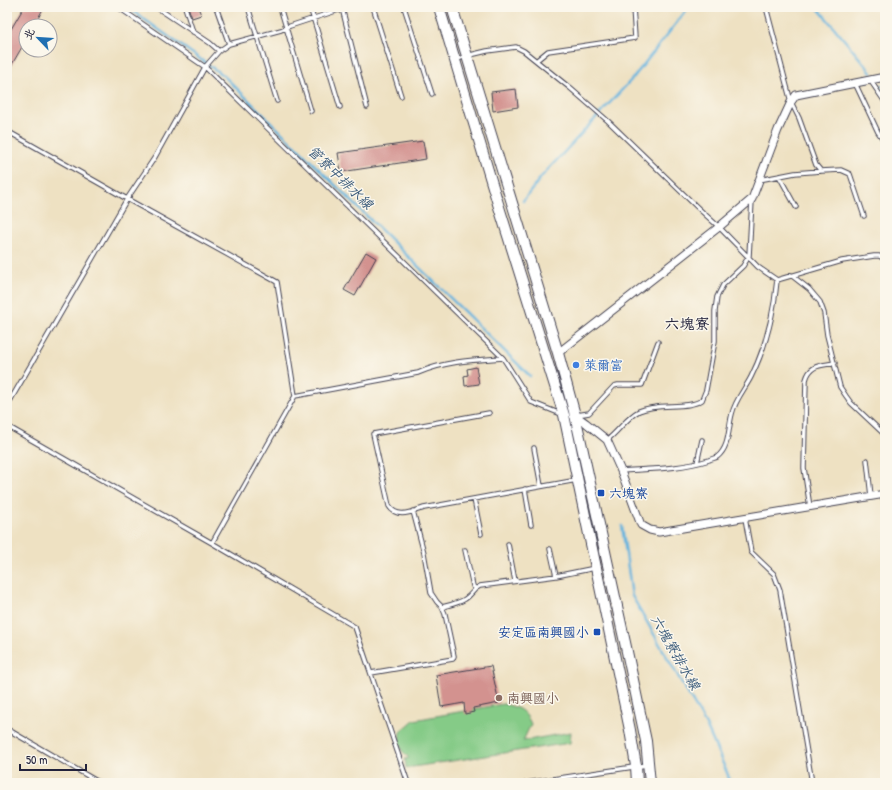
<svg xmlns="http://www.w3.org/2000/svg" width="892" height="790" font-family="'Patrick Hand','LXGW WenKai TC',sans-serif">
<rect width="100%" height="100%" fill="#fbf7ec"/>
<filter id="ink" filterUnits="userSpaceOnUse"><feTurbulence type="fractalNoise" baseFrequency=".025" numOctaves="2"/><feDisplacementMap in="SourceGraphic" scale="8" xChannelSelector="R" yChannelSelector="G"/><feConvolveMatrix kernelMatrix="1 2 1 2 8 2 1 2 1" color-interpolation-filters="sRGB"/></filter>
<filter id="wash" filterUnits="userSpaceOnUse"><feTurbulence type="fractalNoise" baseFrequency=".012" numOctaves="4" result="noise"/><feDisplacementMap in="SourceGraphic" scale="16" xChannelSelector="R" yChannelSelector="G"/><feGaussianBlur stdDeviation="0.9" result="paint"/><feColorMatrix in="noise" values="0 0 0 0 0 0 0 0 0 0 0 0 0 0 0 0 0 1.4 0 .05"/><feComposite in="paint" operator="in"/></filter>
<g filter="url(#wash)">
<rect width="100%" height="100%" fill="#eee1c2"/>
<path fill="#85cb87" stroke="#547661" d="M503,704C518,707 525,710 531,724L523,741L571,732L570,743L406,768L405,759L409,758L402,751L399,741L400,732L414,720Z"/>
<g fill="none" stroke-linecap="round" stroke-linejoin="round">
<path stroke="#63b3de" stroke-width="2.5" d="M127,7L224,76L530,376
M817,7L871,72
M881,85L885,90
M523,201L542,176L633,78L689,7
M622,526L632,596L706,725L728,775L729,783"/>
</g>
<g id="blocks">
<path fill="#d3928f" d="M24,7H44L34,26H26V40L7,73V36Z
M188,7H198L201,15L192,18Z
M516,89L518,107L493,111L491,92Z
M423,141L426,159L341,172L338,153Z
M366,252L376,258L355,296L344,290Z
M476,367L479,384L465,386L464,376L468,375L467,369Z
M491,666L499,703L473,708L474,712L465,714L464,703L441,707L436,675Z"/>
</g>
</g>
<g filter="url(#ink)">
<use href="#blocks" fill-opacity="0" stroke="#413f4f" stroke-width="1"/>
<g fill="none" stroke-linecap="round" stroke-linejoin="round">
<g stroke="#413f4f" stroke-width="5.5">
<path id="service" d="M118,7L205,67L503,358L531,402L561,414
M156,7L210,43L219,51
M185,7L193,32
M216,7L229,44
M248,7L277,101
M280,7L311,111
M310,7L340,107
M373,7L401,96
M404,7L432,94
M766,7L791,102L799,118L816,165L821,171
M342,8L367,107
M456,60L466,56L487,51L516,47L524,51L570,88L608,121L698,208L719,227L758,267L777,280C774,312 766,347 751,377C745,389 735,400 732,414C728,428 730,447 717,457C715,458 711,459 709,460C681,469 650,469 621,471
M537,60L548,51L635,38L633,7
M870,80L885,102
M855,83L878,132L885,142
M7,131L127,199L277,282L295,396L212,543
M779,176L796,207
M759,180L795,173L821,171L841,170L850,174L864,216
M791,275L809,289L820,302L824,313L827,335L840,387L846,396L851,403L885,435
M777,280L842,261L874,256H879L885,259
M295,396L418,373C445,361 474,360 503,358
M7,406L127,199L155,157L205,67L219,51L229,44L281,30L290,26L348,7
M489,413L373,434L389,506C397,519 411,512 424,508L577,480
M577,415L589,413L614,386L618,385H642L658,342
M7,426L212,543L355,627L408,783
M607,440C618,432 627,417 639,411C659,402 687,410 702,400L706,390L715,341V311L717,297L723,285L743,266L749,256L752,200
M534,448L541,486
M867,460L871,496
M697,463L702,440
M525,489L531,525
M474,499L481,534
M810,507L804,468L806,380C810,364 821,366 835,363
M745,518L751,552L774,574L780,590L812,783
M508,544L515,581
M550,549L556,576
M465,550L473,586L475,588
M442,607C450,605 459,603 465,599C472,595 473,589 480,586L556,576L595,568
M371,673L453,659L454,656L445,614L442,607L437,602L431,593L424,553L413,511
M7,729L100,783
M526,783L647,765"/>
</g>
<g stroke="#413f4f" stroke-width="9">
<path id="minor" d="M558,353L719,227L752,199L778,130L791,102L796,95L885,77
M573,415H575L586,423L607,440L621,471L641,525L650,530L659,532L885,494"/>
</g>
<g stroke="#413f4f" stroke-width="12">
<path id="secondary" d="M439,7L499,207L564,415L630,730L636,766L637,783
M452,7L558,353L575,415L626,647L646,741L650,783"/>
</g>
<use href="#service" stroke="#fff" stroke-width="3.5"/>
<use href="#minor" stroke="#fff" stroke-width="7"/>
<use href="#secondary" stroke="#fff" stroke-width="10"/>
</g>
</g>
<circle fill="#3f7fe0" stroke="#fbf7ec" stroke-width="1.5" cx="576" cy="365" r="4"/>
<g fill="#1a4fb4" stroke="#fbf7ec" stroke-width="1.5">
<rect x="597" y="489" width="8" height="8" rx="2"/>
<rect x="593" y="628" width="8" height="8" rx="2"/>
</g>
<circle fill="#8d6e63" stroke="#fbf7ec" stroke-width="1.5" cx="499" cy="698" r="4"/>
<g text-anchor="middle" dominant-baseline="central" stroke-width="3" stroke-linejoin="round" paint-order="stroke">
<g font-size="13" fill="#366cbe" stroke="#fbf7ec" text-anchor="start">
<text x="584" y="365">萊爾富</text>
</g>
<g font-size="13" fill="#164399" stroke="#fbf7ec" text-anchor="start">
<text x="609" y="493">六塊寮</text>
<text x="589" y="632" text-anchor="end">安定區南興國小</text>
</g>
<g font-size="13" fill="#785e54" stroke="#fbf7ec" text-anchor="start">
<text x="507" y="698">南興國小</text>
</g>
<g font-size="14" font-style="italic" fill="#3c5c7c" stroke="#fbf7ec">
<text transform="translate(341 177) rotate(44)">管寮中排水線</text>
<text transform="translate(676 652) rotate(60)">六塊寮排水線</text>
</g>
<g font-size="15" fill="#22223b" stroke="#fbf7ec">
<text x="687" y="323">六塊寮</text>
</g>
</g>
<rect width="892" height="790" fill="none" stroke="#fbf7ec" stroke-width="24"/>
<g transform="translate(38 38) rotate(295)"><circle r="19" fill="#fbf7ec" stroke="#a4a2a5"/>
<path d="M0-3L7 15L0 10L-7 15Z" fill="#1f6fb2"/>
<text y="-6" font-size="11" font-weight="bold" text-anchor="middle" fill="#22223b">北</text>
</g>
<path d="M20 764v6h66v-6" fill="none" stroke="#22223b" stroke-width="2"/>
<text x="26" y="764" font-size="12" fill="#22223b" stroke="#fbf7ec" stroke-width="3" paint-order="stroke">50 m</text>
</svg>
